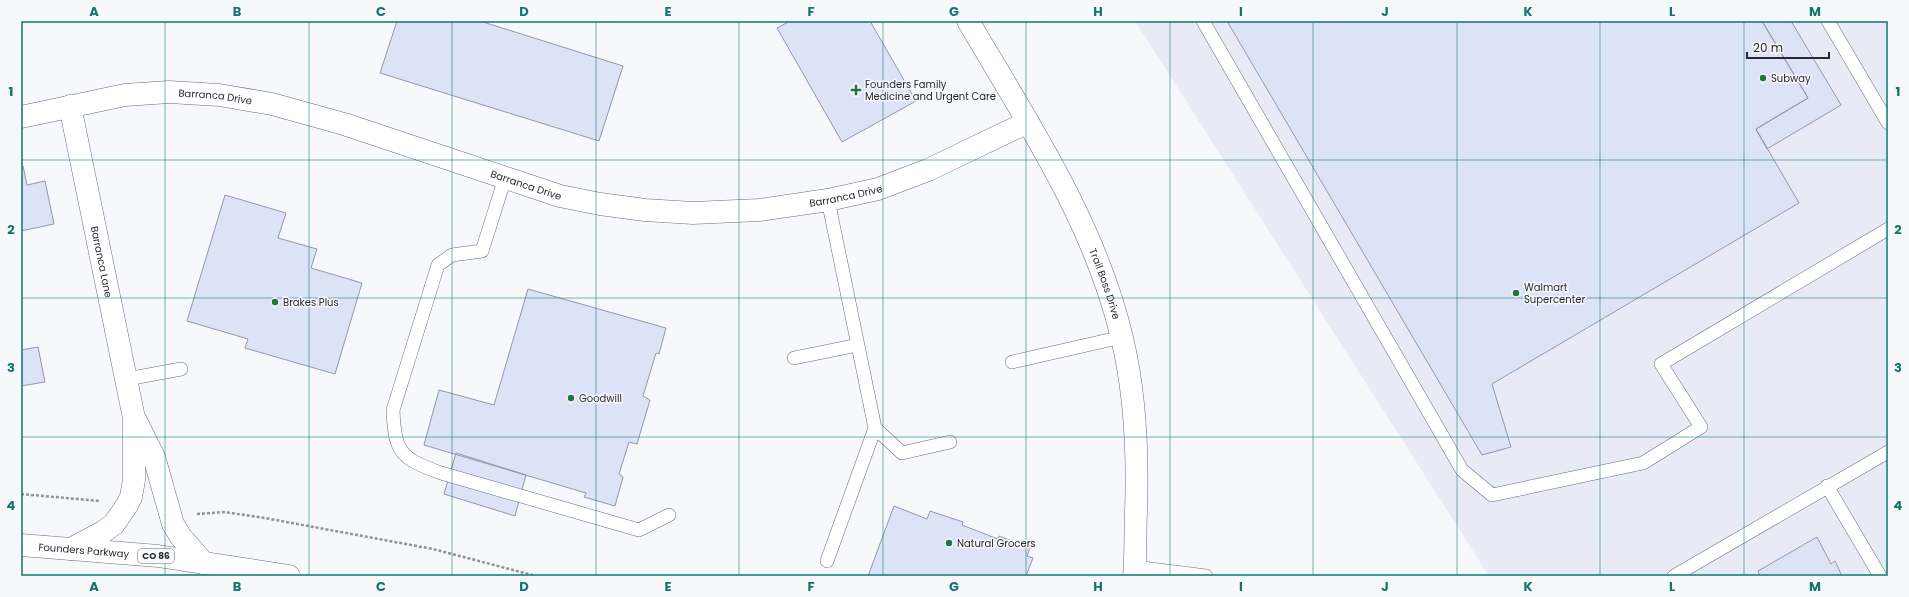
<svg xmlns="http://www.w3.org/2000/svg" width="1909" height="597" font-family="Poppins,sans-serif">
<rect width="100%" height="100%" fill="#f6f8fc"/>
<path fill="#e8ebf6" d="M1135,21H1888V576H1489Z"/>
<path fill="#dde3f7" stroke="#9297aa" d="M397,21H480L623,66L599,141L380,73Z
M790,21H870L916,101L842,142L777,28Z
M1227,21H1762L1808,98L1756,129L1799,203L1492,384L1511,447L1482,455Z
M1762,21H1791L1841,105L1767,149L1756,129L1808,98Z
M23,166L27,185L45,181L54,224L21,231V167Z
M225,195L286,213L278,238L317,249L311,268L362,283L335,374L245,348L248,339L187,321Z
M528,289L666,328L659,354L656,353L643,396L650,400L637,444L629,442L619,474L623,477L615,506L584,497L586,493L424,445L439,390L494,405Z
M38,347L45,382L21,386V350Z
M456,453L526,475L515,516L444,494Z
M894,506L927,519L930,511L963,522L962,525L998,539L999,536L1030,548L1027,556L1033,558L1026,576H868Z
M1817,537L1831,564L1835,561L1842,576H1760L1758,571Z"/>
<g fill="none" stroke-linecap="round" stroke-linejoin="round">
<g stroke="#686d7e" stroke-width="14">
<path id="service" d="M1203,21L1462,470L1492,495L1643,463L1701,427L1661,364L1888,229
M1828,21L1888,123
M505,178L482,251L452,255L438,265L393,410C395,453 400,458 441,473L639,530L669,515
M828,200L875,428L902,453L950,442
M794,358L858,345
M1012,362L1122,337
M127,379L181,369
M1827,486L1880,576
M827,561L875,428
M1134,567L1206,576
M1674,576L1888,452"/>
</g>
<g stroke="#686d7e" stroke-width="23">
<g id="minor">
<path id="s1" d="M70,106L134,418V480L131,497L127,505L114,524L103,532L71,549"/>
<path id="s2" d="M21,117L125,95L169,92L219,95L272,104L344,124L560,196L600,204L645,210L693,213L759,210L828,200L878,189L928,170L1028,122"/>
<path d="M136,421L154,457L173,524L181,537L204,563"/>
</g>
</g>
<g stroke="#686d7e" stroke-width="23">
<g id="tertiary">
<path id="s3" d="M968,21C1027,121 1095,223 1122,338C1136,396 1138,454 1136,512C1135,534 1136,555 1134,576"/>
</g>
</g>
<g stroke="#686d7e" stroke-width="23">
<g id="trunk">
<path id="s4" d="M21,545L158,556L289,576"/>
</g>
</g>
<path stroke="#919399" stroke-width="2.5" stroke-dasharray="3 2" stroke-linecap="butt" d="M21,494L100,501
M197,514L224,512L265,518L433,549L536,576"/>
<use href="#service" stroke="#fff" stroke-width="13"/>
<use href="#minor" stroke="#fff" stroke-width="22"/>
<use href="#tertiary" stroke="#fff" stroke-width="22"/>
<use href="#trunk" stroke="#fff" stroke-width="22"/>
</g>
<path fill="none" stroke="#0f766e" stroke-width="1" stroke-opacity="0.55" d="M165,21V576M309,21V576M452,21V576M596,21V576M739,21V576M883,21V576M1026,21V576M1170,21V576M1313,21V576M1457,21V576M1600,21V576M1744,21V576M21,160H1888M21,298H1888M21,437H1888"/>
<g fill="#237343" stroke="#f6f8fc" stroke-width="1.5">
<circle cx="1763" cy="78" r="4"/>
<path d="M854 84h4v4h4v4h-4v4h-4v-4h-4v-4h4z"/>
<circle cx="1516" cy="293" r="4"/>
<circle cx="275" cy="302" r="4"/>
<circle cx="571" cy="398" r="4"/>
<circle cx="949" cy="543" r="4"/>
</g>
<g text-anchor="middle" dominant-baseline="central" stroke-width="3" stroke-linejoin="round" paint-order="stroke">
<rect fill="#f6f8fc" stroke="#65676d" stroke-width="1" x="138" y="549" width="36" height="14" rx="3"/>
<g font-size="9" font-weight="bold" fill="#272930">
<text x="156" y="556">CO 86</text>
</g>
<g font-size="10" fill="#272930" stroke="#f6f8fc" text-anchor="start">
<text x="1771" y="78">Subway</text>
<text x="865" y="84">Founders Family<tspan x="865" dy="12">Medicine and Urgent Care</tspan></text>
<text x="1524" y="287">Walmart<tspan x="1524" dy="12">Supercenter</tspan></text>
<text x="283" y="302">Brakes Plus</text>
<text x="579" y="398">Goodwill</text>
<text x="957" y="543">Natural Grocers</text>
</g>
<g font-size="10" fill="#272930" stroke="#f6f8fc">
<text stroke="none"><textPath href="#s2" startOffset="197">Barranca Drive</textPath></text>
<text stroke="none"><textPath href="#s2" startOffset="521">Barranca Drive</textPath></text>
<text stroke="none"><textPath href="#s2" startOffset="845">Barranca Drive</textPath></text>
<text stroke="none"><textPath href="#s1" startOffset="159">Barranca Lane</textPath></text>
<text stroke="none"><textPath href="#s3" startOffset="297">Trail Boss Drive</textPath></text>
<text stroke="none"><textPath href="#s4" startOffset="63">Founders Parkway</textPath></text>
</g>
</g>
<rect width="1909" height="597" fill="none" stroke="#f6f8fc" stroke-width="44"/>
<path d="M1747 52v6h82v-6" fill="none" stroke="#272930" stroke-width="2"/>
<text x="1753" y="52" font-size="12" fill="#272930" stroke="#f6f8fc" stroke-width="3" paint-order="stroke">20 m</text>
<rect x="22" y="22" width="1865" height="553" fill="none" stroke="#0f766e" stroke-width="1.5"/>
<g font-size="13" text-anchor="middle" font-weight="bold" fill="#0f766e">
<text x="94" y="16">A</text>
<text x="237" y="16">B</text>
<text x="381" y="16">C</text>
<text x="524" y="16">D</text>
<text x="668" y="16">E</text>
<text x="811" y="16">F</text>
<text x="954" y="16">G</text>
<text x="1098" y="16">H</text>
<text x="1241" y="16">I</text>
<text x="1385" y="16">J</text>
<text x="1528" y="16">K</text>
<text x="1672" y="16">L</text>
<text x="1815" y="16">M</text>
<text x="11" y="96">1</text>
<text x="1898" y="96">1</text>
<text x="11" y="234">2</text>
<text x="1898" y="234">2</text>
<text x="11" y="372">3</text>
<text x="1898" y="372">3</text>
<text x="11" y="510">4</text>
<text x="1898" y="510">4</text>
<text x="94" y="591">A</text>
<text x="237" y="591">B</text>
<text x="381" y="591">C</text>
<text x="524" y="591">D</text>
<text x="668" y="591">E</text>
<text x="811" y="591">F</text>
<text x="954" y="591">G</text>
<text x="1098" y="591">H</text>
<text x="1241" y="591">I</text>
<text x="1385" y="591">J</text>
<text x="1528" y="591">K</text>
<text x="1672" y="591">L</text>
<text x="1815" y="591">M</text>
</g>
</svg>
